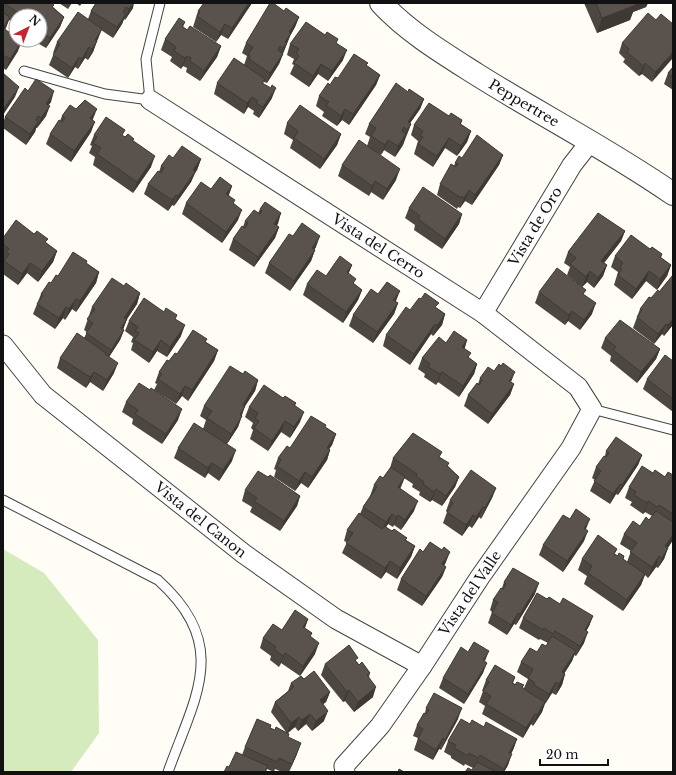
<svg xmlns="http://www.w3.org/2000/svg" width="676" height="775" font-family="'Libre Baskerville',serif">
<rect width="100%" height="100%" fill="#fffdf5"/>
<path fill="#d5ebbd" d="M3,549L44,573L98,640L99,733L71,772H3Z"/>
<g fill="none" stroke-linecap="round" stroke-linejoin="round">
<g stroke="#444" stroke-width="11">
<path id="service" d="M24,71L105,94L150,100L146,59L160,3
M592,409L673,430
M3,500L158,580C231,646 195,696 168,772"/>
</g>
<g stroke="#444" stroke-width="21">
<g id="minor">
<path id="s1" d="M150,100L483,313L578,387L592,409L571,448L480,577L422,666L380,726L344,766L345,772"/>
<path id="s2" d="M483,313L572,165L590,142"/>
<path id="s3" d="M3,345L43,395L244,554L336,619L422,666"/>
</g>
</g>
<g stroke="#444" stroke-width="24">
<g id="tertiary">
<path id="s4" d="M381,3C408,32 443,53 476,74C541,115 610,150 673,194"/>
</g>
</g>
<use href="#service" stroke="#fff" stroke-width="9"/>
<use href="#minor" stroke="#fff" stroke-width="19"/>
<use href="#tertiary" stroke="#fff" stroke-width="22"/>
</g>
<path fill="#4d4742" d="M3,3H51L53,7L64,17L60,27L46,48L32,40H40V16H16V24L9,20L5,29L18,51L6,70L3,68Z
M59,3H72L68,9Z
M76,3H82L80,6Z
M96,3L133,8L125,20L124,19L122,24L113,38L101,30L93,52L88,60L85,58L78,69L75,67L68,78L49,65L54,53H53L57,42L88,19L91,11Z
M204,3H252L228,39L221,35L216,42L193,27L198,11Z
M584,3H648L646,7L633,12L630,20L597,33Z
M284,11L299,17L295,27L290,36L279,64L267,83L264,82L263,83L272,98L259,118L253,114L254,111L248,107L244,114L214,94L217,83L244,65L247,56L242,53L246,43Z
M656,20L673,24L652,82L642,74L639,76L623,62L625,59L619,53L622,43Z
M185,22L183,27L187,30L221,46L217,57L200,81L186,72L187,68L183,66L181,69L170,61L172,57L161,50L165,39Z
M337,43L343,60L328,81L318,74L309,87L290,74L294,65L292,64L294,59L287,55L290,44Z
M366,66L380,75L376,85L349,125L342,120L337,126L322,116L324,112L316,106L319,96L330,85L338,78Z
M673,67V90L664,84L668,73Z
M28,91L51,102L48,105L46,116L37,128H36L35,132L26,145L3,128V123L5,117Z
M408,92L424,99L420,109L410,123L411,124L407,134L405,137L403,145L395,157L384,150L381,155L374,151L396,180L383,200L371,192L369,196L338,176L342,165L367,146L370,137L365,134L369,124Z
M76,109L93,119L91,132L71,162L46,144L50,134L60,121L62,116Z
M449,116L462,120L461,124L471,131L467,142L457,156L445,148L433,167L414,154L418,141L411,135L414,125Z
M287,123L341,134L337,145L320,169L290,148L293,140L284,134Z
M94,135L123,136L125,137L134,139L133,141L151,167L133,193L93,165L95,157L89,153L92,146L90,145Z
M503,155L499,165L472,205L465,201L460,208L458,207L457,209L437,195L440,184L454,166L455,163L462,158Z
M173,158L201,159L197,170L195,173L191,182L174,206L172,205L168,211L144,194L148,184L159,172L161,166Z
M232,186L229,195L234,204L238,220L222,243L182,214L186,203L211,189Z
M409,208L462,214L459,224L442,249L414,230L415,225L405,218Z
M260,209L281,213L276,225L279,227L275,238L254,267L229,250L233,239L243,227L245,221L258,213Z
M625,231L621,241L604,263L607,265L603,276L594,288L587,282L582,287L567,275L570,267L564,263L568,252Z
M293,236L316,247L314,250H315L311,261L290,291L265,273L269,263Z
M3,238L46,243L57,251L53,262L38,282L27,273L18,285L3,274V262L4,259L3,258Z
M650,249L662,254L661,258L671,265L667,276L657,290L646,281L632,299L614,285L618,272L611,267L615,256Z
M86,263L99,272L96,283L76,312L72,309L65,320L63,318L55,329L33,314L41,294L58,276Z
M352,265L348,274L354,284L362,290L358,300L343,323L303,295L307,284Z
M673,275V326H672L664,336L662,334L654,344L633,328L640,309L659,292Z
M124,286L140,293L137,304L127,319L123,329L124,330L120,340L109,357L114,373L103,391L90,382L86,388L57,368L60,358L84,338L87,332L84,330L92,307Z
M539,292L584,295L592,314L580,330L568,321L565,325L535,303Z
M378,294L395,302L398,303L394,314L373,343L349,326L353,315Z
M437,308L445,314L442,325L433,336L431,334L410,365L383,346L386,335L410,310Z
M176,319L181,336L167,357L157,351L149,363L131,350L133,343L131,342L133,337L125,331L129,321Z
M605,338L660,349L656,359L637,383L610,361L611,356L601,348Z
M467,340L464,349L469,358L477,364L474,374L459,397L438,382L436,385L424,377L425,374L418,369L422,358L446,343Z
M206,342L218,350L214,361L188,401L182,396L176,404L154,390L157,384L155,383L159,372L169,361L177,354Z
M673,361V412L643,389L647,379Z
M494,371L514,384L510,395L488,424L464,406L468,395L478,384L480,378Z
M243,374L258,380L255,391L245,406L238,427L227,444L232,461L219,481L208,473L205,478L174,458L178,448L203,429L206,420L200,416L204,406Z
M283,398L296,403L295,406L300,422L290,438L281,432L268,451L250,439L253,430L251,428L253,423L245,417L249,407Z
M126,402L178,420L162,444L132,424L133,419L122,412Z
M325,427L336,434L332,445L329,449L330,450L327,460L308,488L301,483L295,491L274,477L276,470L274,469L278,458L290,448Z
M606,451L642,455L638,465L618,495L616,494L610,504L590,491L595,480L592,478L596,467L605,456Z
M440,457L448,466L459,477L455,487L442,506L432,500L430,502L419,495L420,492L412,487L413,484L404,478L400,488L414,511L401,530L394,525L393,527L388,524L386,527L392,531L407,538L406,540L415,546L411,557L397,579L386,572L381,579L342,553L347,542L344,541L347,530L360,514L363,507L370,496L374,485L383,478L390,468L393,458Z
M653,473L665,477L673,475V540L668,548L664,559L658,568L656,567L648,578L645,575L641,585L623,611L584,584L587,576L578,570L582,559L615,554L618,556H624L623,559L627,562L631,551L620,544L624,534L640,526L649,520L652,516L645,512L643,514L630,505L632,502L625,498L629,487Z
M268,477L300,496L297,506L280,531L250,512L252,507L242,501L245,490Z
M496,488L492,498L481,519L479,517L472,528L469,526L462,536L443,523L447,512L446,511L450,500Z
M586,530L584,541L563,572L539,555L543,545Z
M423,552L446,562L444,566L446,567L442,577L422,606L397,590L401,579Z
M504,582L535,594L516,625L514,624L507,635L488,623L492,612L490,610L493,600L502,588Z
M547,599L593,616L589,626L586,631L584,643L576,656L574,655L572,661L564,674H565L562,685L556,695L552,693L545,704L542,712L533,726L531,724L523,738L482,714L485,706L479,702L483,691H482L486,680L515,677L513,683L524,688L528,679L517,672L521,662L546,646L548,643L540,639L539,640L519,628L523,618Z
M308,619L305,628L312,633L310,637L315,654L300,676L281,663L279,667L270,660L271,656L260,648L263,638L282,630Z
M357,662L359,665L370,673L369,677L373,697L354,712L345,701L343,702L321,675L325,664Z
M485,662L483,673L464,704L439,688L443,678Z
M304,679L330,692L326,702L323,704L324,721L312,731L306,724L298,731L295,727L288,733V737L297,754L289,772H282L275,769L274,772L267,769L266,772L229,767L242,755L245,747L270,728L275,730L286,732L271,712L275,702L288,691L291,683Z
M426,708L458,719L441,750L439,749L433,760L414,750L418,738L413,736L417,725L425,713Z
M470,724L484,727L517,739L513,750L511,754L508,765L504,772H465L472,770L473,768L465,764L464,766L451,758V756L444,752L448,741Z"/>
<path fill="#3f3936" d="M133,3H134L133,8L125,20L129,9Z
M249,3H252L228,39L232,28Z
M632,3H648L646,7L633,12L630,20L597,33L602,18Z
M126,14L122,24L113,38L117,27Z
M10,17L6,28L3,33V28Z
M64,17L60,27L46,48L50,38Z
M299,17L295,27L290,36L283,53L279,59L283,48L289,32Z
M225,24L221,35L216,42L220,32Z
M102,29L98,39L91,50L95,40Z
M22,41L18,51L6,70L10,59Z
M97,41L93,52L88,60L92,49Z
M221,46L217,57L200,81L204,71Z
M89,47L85,58L78,69L82,59Z
M347,50L343,60L328,81L332,71Z
M673,52V58L652,82L655,72Z
M283,54L279,64L267,83L270,73Z
M187,56L183,66L181,69L185,58Z
M79,57L75,67L68,78L72,68Z
M645,63L642,74L639,76L643,66Z
M321,64L318,74L309,87L313,76Z
M380,75L376,85L349,125L353,114Z
M19,87L15,97L3,115V111L4,108Z
M276,88L272,98L259,118L263,107Z
M54,91L51,102L42,114L46,104Z
M252,97L248,107L244,114L247,103Z
M424,99L420,109L406,129L408,122Z
M50,106L46,116L37,128L41,118Z
M97,109L93,119L86,129L90,118Z
M345,109L342,120L337,126L341,116Z
M38,122L35,132L26,145L30,134Z
M95,122L91,132L71,162L74,151Z
M411,124L403,145L395,157L398,146L404,138L407,130Z
M471,131L467,142L457,156L461,146Z
M341,134L337,145L320,169L324,159Z
M449,138L445,148L433,167L437,156Z
M388,140L384,150L381,155L385,145Z
M503,155L499,165L472,205L475,195Z
M155,156L151,167L133,193L137,182Z
M201,159L197,170L195,173L191,182L174,206L178,196L193,170Z
M400,169L396,180L383,200L387,189Z
M375,181L371,192L369,196L372,186Z
M232,186L228,196L226,194Z
M469,190L465,201L460,208L464,198Z
M176,195L172,205L168,211L172,200Z
M242,210L238,220L222,243L226,232Z
M281,213L278,224L270,234L274,224Z
M462,214L459,224L442,249L445,239Z
M279,227L275,238L254,267L258,257Z
M625,231L621,241L597,272L601,261Z
M320,236L316,247L308,259L312,248Z
M315,250L311,261L290,291L294,281Z
M57,251L53,262L38,282L42,271Z
M30,263L27,273L18,285L22,274Z
M352,265L348,275L347,272Z
M607,265L603,276L594,288L598,278Z
M671,265L667,276L657,290L660,279Z
M590,271L587,282L582,287L586,277Z
M649,271L646,281L632,299L636,289Z
M99,272L96,283L76,312L80,301Z
M362,290L358,300L343,323L346,312Z
M400,291L396,301L390,310L393,300Z
M140,293L137,304L121,328L124,318Z
M76,299L72,309L65,320L69,309Z
M398,303L394,314L373,343L377,332Z
M596,303L592,314L580,330L584,320Z
M66,307L63,318L55,329L59,318Z
M572,311L568,321L565,325L569,315Z
M445,314L442,325L433,336L437,326Z
M127,319L123,330L121,328Z
M673,319V324L672,326L664,336L668,325Z
M435,324L431,334L410,365L414,354Z
M666,324L662,334L654,344L658,334Z
M185,325L181,336L167,357L170,347Z
M124,330L120,340L107,360L111,350Z
M161,340L157,351L149,363L153,352Z
M467,340L464,351L462,347Z
M660,349L656,359L637,383L641,372Z
M218,350L214,361L188,401L192,390Z
M118,363L114,373L103,391L107,380Z
M477,364L474,374L459,397L463,386Z
M94,372L90,382L86,388L90,377Z
M442,372L438,382L436,385L440,374Z
M515,372L511,382L509,381Z
M258,380L255,391L239,415L243,405Z
M514,384L510,395L488,424L492,414Z
M185,386L182,396L176,404L180,394Z
M245,406L241,417L240,415Z
M182,409L178,420L162,444L166,434Z
M304,412L300,422L290,438L294,427Z
M242,416L238,427L227,444L231,434Z
M285,421L281,432L268,451L272,441Z
M336,434L332,445L323,458L327,448Z
M236,450L232,461L219,481L223,470Z
M330,450L327,460L308,488L312,477Z
M642,455L638,465L618,495L622,485Z
M212,463L208,473L205,478L208,468Z
M305,472L301,483L295,491L299,481Z
M405,477L401,487L394,497L398,487Z
M459,477L455,487L442,506L446,496Z
M620,484L616,494L610,504L613,494Z
M496,488L492,498L481,519L485,508Z
M436,489L432,500L430,502L434,492Z
M300,496L297,506L280,531L284,521Z
M418,501L414,511L401,530L405,520Z
M648,501L645,512L643,514L647,503Z
M483,507L479,517L472,528L476,517Z
M392,514L388,524L382,533L386,522Z
M398,515L394,525L393,527L396,517Z
M473,515L469,526L462,536L466,525Z
M590,519L586,529L580,539L584,528Z
M588,531L584,541L563,572L567,561Z
M673,535V540L661,557L665,546Z
M415,546L411,557L397,579L400,568Z
M668,548L664,559L658,568L662,558Z
M450,552L446,562L438,575L442,564Z
M659,556L656,567L648,578L652,567Z
M390,561L386,572L381,579L385,568Z
M446,567L442,577L422,606L426,596Z
M645,574L641,585L623,611L627,600Z
M539,583L535,594L516,625L520,614Z
M518,613L514,624L507,635L511,625Z
M593,616L589,626L581,641L585,630Z
M308,619L304,630L303,627Z
M588,632L584,643L576,656L580,646Z
M319,643L315,654L300,676L303,666Z
M489,651L485,661L483,660Z
M576,651L572,661L558,683L562,672Z
M285,653L281,663L279,667L283,656Z
M487,663L483,673L464,704L468,694Z
M565,674L562,685L556,695L559,684Z
M556,682L552,693L545,704L549,694Z
M376,687L373,697L354,712L358,702Z
M349,690L345,701L343,702L347,692Z
M330,692L326,702L316,710L320,700Z
M545,702L542,712L533,726L537,715Z
M462,708L458,719L441,750L445,740Z
M328,711L324,721L312,731L316,721Z
M310,714L306,724L298,731L302,720Z
M535,714L531,724L523,738L526,728Z
M299,717L295,727L287,733L291,723Z
M443,738L439,749L433,760L436,750Z
M517,739L513,750L505,763L509,753Z
M301,743L297,754L289,772L292,764Z
M512,754L508,765L504,772H503Z"/>
<path fill="#5a524d" stroke="#3f3936" d="M4,3H51L54,5L52,7L64,17L50,38L40,32V16H21V15Z
M96,3H133L129,9L126,7L123,12L126,14L117,27L91,11Z
M204,3H249L232,28L225,24L220,32L197,16L200,12L198,11Z
M270,3H273L284,11L286,8L299,17L289,32L291,33L285,42L287,43L283,48L280,46L278,50L283,54L270,73L249,59L250,56L248,55L253,47L246,43Z
M596,3H635L636,5L602,18Z
M78,12L102,29L95,40L97,41L92,49L89,47L82,59L79,57L72,68L53,55L60,44L57,42Z
M3,13L10,17L3,28Z
M648,13L656,20L661,14L673,24V52L655,72L645,63L643,66L627,52L629,49L622,43Z
M179,18L185,22L182,26L187,30L190,26L221,46L204,71L190,61L191,58L187,56L185,58L174,51L176,47L165,39Z
M306,22L325,35L327,32L338,39L336,43L347,50L332,71L321,64L313,76L294,63L299,56L296,53L299,49L290,44Z
M3,28L16,37V40H21L22,41L10,59L3,55Z
M354,54L368,63L366,65L380,75L353,114L345,109L341,116L326,105L329,102L319,96L328,83L330,85L335,77L338,78Z
M234,58L265,79L262,83L271,88L272,85L276,88L263,107L256,103L258,101L252,97L247,103L217,83Z
M673,67V77L668,73Z
M3,73L19,87L4,108L3,107Z
M36,79L54,91L46,104L50,106L41,118L38,116L36,120L38,122L30,134L5,117L25,88L28,91Z
M396,83L408,92L409,89L424,99L408,122L411,124L407,130L404,127L402,131L406,134L398,146L388,140L385,145L371,136L376,128L369,124Z
M85,100L97,109L90,118L95,122L74,151L50,134L59,120L62,122L65,118L62,116L70,105L76,109Z
M429,103L449,116L451,113L462,120L460,124L471,131L461,146L449,138L437,156L418,144L423,137L420,136L423,131L414,125Z
M300,105L341,134L324,159L294,138L298,131L287,123Z
M106,117L125,130L122,135L125,137L128,134L134,139L132,140L155,156L137,182L97,154L101,148L93,143L97,137L94,135Z
M477,135L503,155L475,195L469,190L464,198L462,196L461,198L440,184L451,164L456,167L458,164L455,163L459,156L462,158Z
M359,140L400,169L387,189L375,181L372,186L342,165Z
M182,146L201,159L193,170L195,172L178,196L176,195L172,200L148,184L158,171L161,173L164,168L161,166L169,155L173,158Z
M220,177L232,186L226,194L235,200L233,203L242,210L226,232L186,203L201,182L211,189Z
M423,187L462,214L445,239L418,219L420,216L409,208Z
M265,202L281,213L274,224L279,227L258,257L233,239L242,226L245,228L248,223L245,221L254,210L260,214L262,211L260,209Z
M598,213L625,231L601,261L607,265L598,278L590,271L586,277L570,264L576,258L568,252Z
M16,220L34,234L37,231L48,239L45,242L57,251L42,271L30,263L22,274L4,261L9,254L6,252L9,249L3,244V238Z
M302,223L320,236L312,248L315,250L294,281L269,263L289,234L293,236Z
M631,235L650,249L652,247L662,254L660,257L671,265L660,279L649,271L636,289L618,275L622,269L620,267L623,263L615,256Z
M73,252L87,261L86,263L99,272L80,301L76,299L69,309L66,307L59,318L37,304L43,295L41,294L49,282L51,283L56,275L58,276Z
M340,256L352,265L347,272L356,279L353,283L362,290L346,312L307,284L317,270L326,276Z
M557,268L586,290L583,294L596,303L584,320L572,311L569,315L539,292Z
M673,275V319L668,325L666,324L658,334L637,317L642,310L640,309L649,297L651,298L658,290L659,292Z
M112,278L124,286L126,283L140,293L124,318L127,319L121,328L124,330L111,350L86,333L93,323L87,319L95,309L92,307Z
M387,282L400,291L393,300L398,303L377,332L353,315L371,289L378,294Z
M425,293L439,303L435,307L445,314L437,326L435,324L414,354L386,335L406,307L410,310L419,298L421,299Z
M144,298L164,312L166,308L177,315L175,319L185,325L170,347L161,340L153,352L134,340L139,333L135,331L138,327L129,321Z
M620,320L660,349L641,372L613,350L616,347L605,338Z
M193,330L207,339L205,342L218,350L192,390L185,386L180,394L158,379L162,374L159,372L167,360L169,361L175,353L177,354Z
M454,331L467,340L462,347L471,353L468,357L477,364L463,386L442,372L440,374L428,367L430,364L422,358L439,337L446,343Z
M77,333L106,353L105,354L118,363L107,380L94,372L90,377L60,358Z
M665,355L673,361V399L647,379Z
M503,363L515,372L509,381L514,384L492,414L468,395L477,383L479,385L482,380L480,378L488,367L494,371L499,364L501,366Z
M230,366L243,374L245,371L258,380L243,405L245,406L240,415L242,416L231,434L207,418L212,411L204,406Z
M139,383L150,390L151,388L182,409L166,434L135,414L138,410L126,402Z
M264,385L283,398L285,396L296,403L294,405L304,412L294,427L285,421L272,441L254,428L259,421L255,418L258,413L249,407Z
M311,416L326,425L325,427L336,434L327,448L330,450L312,477L305,472L299,481L277,466L281,460L278,458L287,446L290,448Z
M194,423L236,450L223,470L212,463L208,468L178,448Z
M413,433L442,452L439,457L449,463L447,466L459,477L446,496L436,489L434,492L423,484L424,482L416,476L417,474L393,458Z
M616,437L642,455L622,485L620,484L613,494L594,481L601,471L596,467L604,456L606,457L609,453L606,451Z
M642,466L653,473L655,470L665,477L668,472L673,475V514L659,505L657,507L648,501L647,503L634,495L636,492L629,487Z
M391,467L405,477L398,487L418,501L405,520L398,515L396,517L392,514L386,522L363,507L377,487L374,485L380,476L383,478Z
M471,470L496,488L485,508L483,507L476,517L473,515L466,525L447,512L453,503L450,500Z
M258,471L268,477L270,475L300,496L284,521L254,501L257,498L245,490Z
M576,509L590,519L584,528L588,531L567,561L543,545L563,515L570,519Z
M656,511L673,522V535L665,546L668,548L662,558L659,556L652,567L630,552L637,543L624,534L633,521L640,526L646,517L649,520Z
M359,513L382,529L384,526L392,531L394,529L407,538L405,540L415,546L400,568L390,561L385,568L346,543L353,533L347,530Z
M598,535L617,549L614,554L618,556L619,553L624,556L623,559L645,574L627,600L588,573L592,566L582,559Z
M430,542L442,550L444,547L450,552L442,564L446,567L426,596L401,579L420,549L423,552Z
M513,568L539,583L520,614L518,613L511,625L492,613L498,602L493,600L501,588L503,589L506,584L504,582Z
M537,593L547,599L549,597L560,604L563,598L593,616L585,630L588,632L580,646L555,631L553,634L544,628L543,630L523,618Z
M295,610L308,619L303,627L312,633L310,636L319,643L303,666L285,653L283,656L274,649L276,647L263,638L273,624L282,630Z
M552,636L576,651L562,672L565,674L559,684L556,682L549,694L534,685L535,683L528,678L533,669L521,662L530,648L537,652L542,644L546,646Z
M474,642L489,651L483,660L487,663L468,694L443,678L461,647L468,652Z
M349,645L358,658L355,660L359,665L362,662L370,673L367,675L376,687L358,702L349,690L347,692L325,664Z
M495,665L515,677L512,683L515,685L517,682L524,685L522,687L528,692L545,702L537,715L535,714L526,728L486,704L491,696L483,691L489,682L486,680Z
M314,671L330,692L320,700L328,711L316,721L310,714L302,720L299,717L291,723L275,702L294,687L291,683L301,676L304,679Z
M434,693L462,708L445,740L443,738L436,750L418,739L423,729L417,725L424,713L426,714L429,710L426,708Z
M257,719L271,725L270,728L275,730L276,727L289,734L288,737L301,743L292,764L279,758L277,762L245,747Z
M461,719L470,724L472,720L484,727L486,722L517,739L509,753L512,754L504,769L480,755L478,758L469,753L468,756L454,748L456,745L448,741Z
M236,752L268,766L265,771L266,772H224L227,766L229,767Z
M477,762L496,772H465L468,768L472,770Z
M399,769L404,772H398Z"/>
<g text-anchor="middle" dominant-baseline="central" stroke-width="4" stroke-linejoin="round" paint-order="stroke">
<g font-size="14" fill="#111" stroke="#fff">
<text stroke="none"><textPath href="#s4" startOffset="175">Peppertree</textPath></text>
<text stroke="none"><textPath href="#s2" startOffset="101">Vista de Oro</textPath></text>
<text stroke="none"><textPath href="#s1" startOffset="271">Vista del Cerro</textPath></text>
<text stroke="none"><textPath href="#s3" startOffset="265">Vista del Canon</textPath></text>
<text transform="translate(470 593) rotate(-56)">Vista del Valle</text>
</g>
</g>
<rect width="676" height="775" fill="none" stroke="#111111" stroke-width="8"/>
<g transform="translate(28 28) rotate(42)"><circle r="19" fill="#ffffff" stroke="#a0a0a0"/>
<path d="M0-3L7 15L0 10L-7 15Z" fill="#c4262e"/>
<text y="-6" font-size="11" font-weight="bold" text-anchor="middle" fill="#111111">N</text>
</g>
<path d="M540 759v6h68v-6" fill="none" stroke="#111111" stroke-width="2"/>
<text x="546" y="759" font-size="12" fill="#111111" stroke="#ffffff" stroke-width="3" paint-order="stroke">20 m</text>
</svg>
